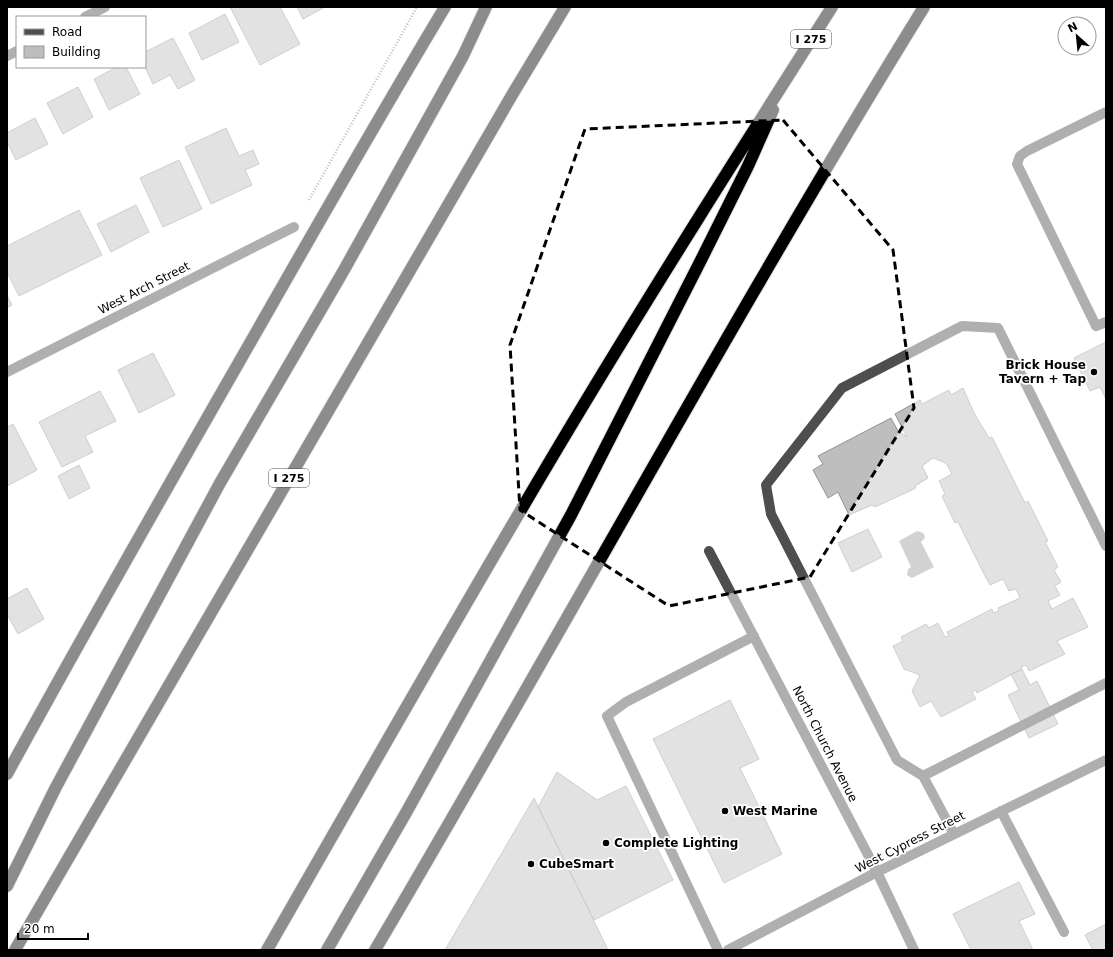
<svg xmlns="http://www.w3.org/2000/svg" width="1113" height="957" font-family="'DejaVu Sans',sans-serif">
<rect width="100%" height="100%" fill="#fff"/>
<path fill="#9c9c9c" d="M917,531L921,532L924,534L925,538L921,542L934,567L912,578L907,575L908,569L911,567L899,541Z"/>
<path fill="#bebebe" stroke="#929292" d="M230,7H280L300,44L260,65Z
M297,7H325L303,19Z
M225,14L239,42L202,60L189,33Z
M173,38L195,80L178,89L170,75L153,84L145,67V52Z
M117,67H126L140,94L109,110L94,79Z
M78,87L93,117L63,134L47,103Z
M35,118L48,144L16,160L7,142V133Z
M226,128L239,156L253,150L259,164L245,170L252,185L211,204L185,147Z
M179,160L202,209L163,227L140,178Z
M136,205L149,232L111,252L97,224Z
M79,210L102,255L19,296L7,272V246Z
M7,295L12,305L7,308Z
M1106,342V399L1100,387L1090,391L1074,358Z
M153,353L175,395L139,413L118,370Z
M963,388L974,413L989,438L992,437L1025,503L1028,501L1048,541L1045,542L1058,567L1054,570L1061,582L1055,586L1060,595L1048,601L1052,609L1073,598L1088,627L1057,641L1065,654L1029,671L1026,665L1021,667L1022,669L977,693L976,690L972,692L976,699L941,717L931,701L920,707L912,691L920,675L904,669L893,646L903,641L901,637L926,624L929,628L938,623L945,637L949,636L947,632L992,609L993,613L999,611L998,608L1020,598L1016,589L1009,591L1003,579L990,585L984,574L958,522L955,523L942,496L945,494L939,481L952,474L946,463L933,458L922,466L928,478L915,486L916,488L875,507L872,505L849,515L838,492L828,498L813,470L823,464L818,456L891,418L898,431L907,437L895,414L920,400L922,404L949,390L951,395Z
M100,391L116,421L85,436L93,452L62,467L39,422Z
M13,424L37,470L7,486V427Z
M79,465L90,488L69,499L58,476Z
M868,529L882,557L852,572L838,543Z
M27,588L44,619L18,634L7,614V599Z
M1022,669L1030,685L1037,681L1058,724L1029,738L1008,695L1019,690L1011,674Z
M730,700L759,759L740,768L782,854L724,883L653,739Z
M557,772L597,800L626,786L673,880L594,920L538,807Z
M534,798L608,950H445Z
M1019,882L1035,914L1019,921L1033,950H971L953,914Z
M1106,924V950H1093L1085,935Z"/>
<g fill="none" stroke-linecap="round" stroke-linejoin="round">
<g stroke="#dbdbdb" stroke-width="14">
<path id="highway" d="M7,774C82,637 160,500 238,364C306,245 374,125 445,7
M7,886L56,787L220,483L344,270L463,56L486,7
M15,950L512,95L565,7
M267,950C367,776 466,601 569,429C654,287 743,147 832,7
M327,950L407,811L571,515L701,260L748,166L773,110
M375,950C560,637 733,316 924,7"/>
</g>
<path stroke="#707070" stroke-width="2.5" stroke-dasharray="1 2" stroke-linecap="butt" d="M309,200L417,7"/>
<path stroke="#4e4e4e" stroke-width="10" d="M85,17L105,7
M7,56L17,51
M1106,112L1027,151L1020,156L1017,164L1096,326L1106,322
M7,372L294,227
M709,551L877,872L914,950
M923,776L1106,683
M1001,811L1064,932
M954,834L923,776L897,760L771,514L766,485L842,388L962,326L998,328L1106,546
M718,950L607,716L626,702L754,636
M728,950L877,872L1106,760"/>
<use href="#highway" stroke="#000" stroke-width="12"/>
</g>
<path d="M0 0H1113V957H0ZM783,120L893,250L914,408L810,577L669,606L520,510L510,345L585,129Z" fill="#fff" fill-opacity=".55" fill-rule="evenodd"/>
<path fill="none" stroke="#000" stroke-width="3" stroke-dasharray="8 5" stroke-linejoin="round" d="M783,120L893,250L914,408L810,577L669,606L520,510L510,345L585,129Z"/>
<g fill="#000" stroke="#fff" stroke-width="1.5">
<circle cx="1094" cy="372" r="4"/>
<circle cx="725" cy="811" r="4"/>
<circle cx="606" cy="843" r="4"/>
<circle cx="531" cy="864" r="4"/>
</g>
<g text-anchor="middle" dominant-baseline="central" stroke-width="3.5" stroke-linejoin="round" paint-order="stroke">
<g fill="#fff" stroke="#4c4c4c" stroke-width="1">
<rect x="791" y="30" width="40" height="18" rx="3"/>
<rect x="269" y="469" width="40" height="18" rx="3"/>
</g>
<g font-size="11" font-weight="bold" fill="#000">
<text x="811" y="39">I 275</text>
<text x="289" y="478">I 275</text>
</g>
<g font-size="12" fill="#000" stroke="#fff">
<text transform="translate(144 288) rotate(-27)">West Arch Street</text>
<text transform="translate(825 744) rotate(63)">North Church Avenue</text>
<text transform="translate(910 842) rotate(-27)">West Cypress Street</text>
</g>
<g font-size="12" font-weight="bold" fill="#000" stroke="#fff" text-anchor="start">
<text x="1086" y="365" text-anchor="end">Brick House<tspan x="1086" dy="14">Tavern + Tap</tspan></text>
<text x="733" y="811">West Marine</text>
<text x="614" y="843">Complete Lighting</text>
<text x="539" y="864">CubeSmart</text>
</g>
</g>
<rect width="1113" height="957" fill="none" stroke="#000000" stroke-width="16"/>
<rect x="16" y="16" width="130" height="52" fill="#ffffff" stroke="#999999"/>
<rect x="24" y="29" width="20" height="6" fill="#4e4e4e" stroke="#999999"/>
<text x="52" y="36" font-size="12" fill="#000000">Road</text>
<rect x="24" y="46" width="20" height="12" fill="#bebebe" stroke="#999999"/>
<text x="52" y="56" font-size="12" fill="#000000">Building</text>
<g transform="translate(1077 36) rotate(333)"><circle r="19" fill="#ffffff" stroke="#999999"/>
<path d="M0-3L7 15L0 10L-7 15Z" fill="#000000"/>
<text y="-6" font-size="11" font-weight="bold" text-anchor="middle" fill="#000000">N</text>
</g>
<path d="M18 933v6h70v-6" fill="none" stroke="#000000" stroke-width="2"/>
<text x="24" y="933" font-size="12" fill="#000000" stroke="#ffffff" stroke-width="3" paint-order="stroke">20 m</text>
</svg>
